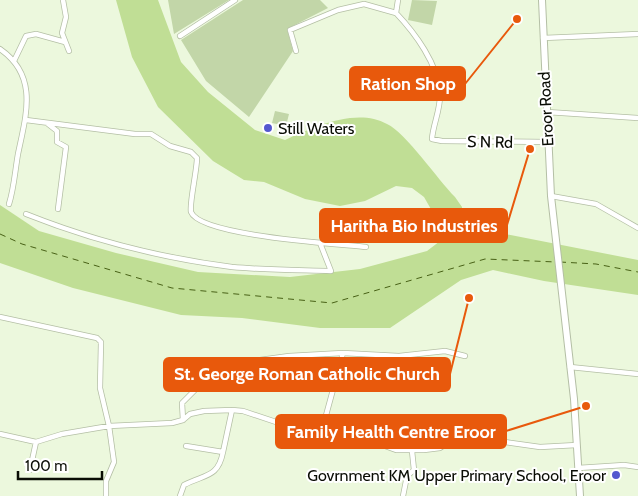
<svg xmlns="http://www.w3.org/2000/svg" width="638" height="496" font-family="Cabin,sans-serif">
<rect width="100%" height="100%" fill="#ecf8dd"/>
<path fill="#c2d6a8" d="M168,0H229L174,34Z
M243,0H320L328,8L287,29L293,51L249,117L206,81L181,40Z
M412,0L437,1L432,25L408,20Z
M275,111L289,114L286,126L272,123Z"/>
<path fill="#c0de95" d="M116,0H158L181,62L208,92L255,130L285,140C313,127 357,107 387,124C406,133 438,180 455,197L462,207V214L472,217L485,230L638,260V295L544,281L493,270L461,280L390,328H320L242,318L181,315L73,288L0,263V205L39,231L116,253L198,272L290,277L360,269L427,251L444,238L440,225L424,197L412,188L396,186L365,201L340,206L305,199L264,182L244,180L213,161L158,107L132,57Z"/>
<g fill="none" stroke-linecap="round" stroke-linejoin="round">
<path stroke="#486116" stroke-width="1" stroke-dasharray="6 5" stroke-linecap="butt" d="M0,234L22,244L172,288L332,303L485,259L556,262
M560,262L596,264L638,272"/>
<g stroke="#b4bfa5" stroke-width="6">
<path id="minor" d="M63,0L66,17L62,33L69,51
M398,0L396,13C415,33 438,64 440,93C441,109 433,124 432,139L442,141L548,142
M180,36L235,0
M543,38L638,34
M0,49C39,76 26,115 18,154C15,171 14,188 9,204
M296,51L290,30L338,10L364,4L396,13
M14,61L26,36L36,34L65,42
M547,112L638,118
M26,120L135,134H151L170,146L191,152L197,158C197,170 189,205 191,212C200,236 339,244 366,247
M48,124L57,131V142L66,147L58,209
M551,196L596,204L638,228
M26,214C91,240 163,258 232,267C265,270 298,270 331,271L320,243
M0,317L97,338L101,342L100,388L109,426L114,462L106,481V496
M570,367L638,374
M183,420L182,403L198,387L230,364L289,356L343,353L399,356L445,351L465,356
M322,430L343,353
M0,434L36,442L62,434L109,426L172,423L183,420L190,414L204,411L232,410L243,411L294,428L303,426L322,430L338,429L396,450H424L440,448L449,442L484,439L540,447L577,445
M186,446L223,452L232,410
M578,468L624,465L638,467
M30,470L36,442
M180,496L184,485C205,474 218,478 223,452
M403,496L407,476L414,470L412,451"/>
</g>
<g stroke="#b4bfa5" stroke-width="8">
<path id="secondary" d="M542,0L551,196L574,399L580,496"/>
</g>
<use href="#minor" stroke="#fff" stroke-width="4.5"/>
<use href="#secondary" stroke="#fff" stroke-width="6"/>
</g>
<g fill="#5458cf" stroke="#fff" stroke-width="2">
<circle cx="268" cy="128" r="5"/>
<circle cx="616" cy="475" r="5"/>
</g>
<g text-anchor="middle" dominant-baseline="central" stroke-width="4" stroke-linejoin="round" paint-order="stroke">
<g font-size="16" fill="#0a0d05" stroke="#fff">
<text transform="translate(546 109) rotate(-93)">Eroor Road</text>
<text transform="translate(490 142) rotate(1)">S N Rd</text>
</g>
<g font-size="16" fill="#0a0d05" stroke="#fff" text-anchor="start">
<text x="278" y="128">Still Waters</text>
<text x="606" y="475" text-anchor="end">Govrnment KM Upper Primary School, Eroor</text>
</g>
</g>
<path fill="none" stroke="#e8590c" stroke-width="2" d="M517 19L465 84M530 149L507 225M469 298L450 374M586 406L506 431"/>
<g fill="#e8590c" stroke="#fff" stroke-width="2">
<circle cx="517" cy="19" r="5"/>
<circle cx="530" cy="149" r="5"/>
<circle cx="469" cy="298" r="5"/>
<circle cx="586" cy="406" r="5"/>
</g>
<g fill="#e8590c" stroke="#e8590c" stroke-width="2">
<rect x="350" y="67" width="115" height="33" rx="5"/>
<rect x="320" y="209" width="187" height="33" rx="5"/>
<rect x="164" y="358" width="286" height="33" rx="5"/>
<rect x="276" y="415" width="230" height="33" rx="5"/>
</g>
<g font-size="18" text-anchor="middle" font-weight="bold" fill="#fff">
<text x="408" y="90">Ration Shop</text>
<text x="414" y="232">Haritha Bio Industries</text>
<text x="307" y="380">St. George Roman Catholic Church</text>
<text x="391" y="438">Family Health Centre Eroor</text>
</g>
<path d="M18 471v8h84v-8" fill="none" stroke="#0a0d05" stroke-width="2.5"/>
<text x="25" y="471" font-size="15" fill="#0a0d05" stroke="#ffffff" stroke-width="4" paint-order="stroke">100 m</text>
</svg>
